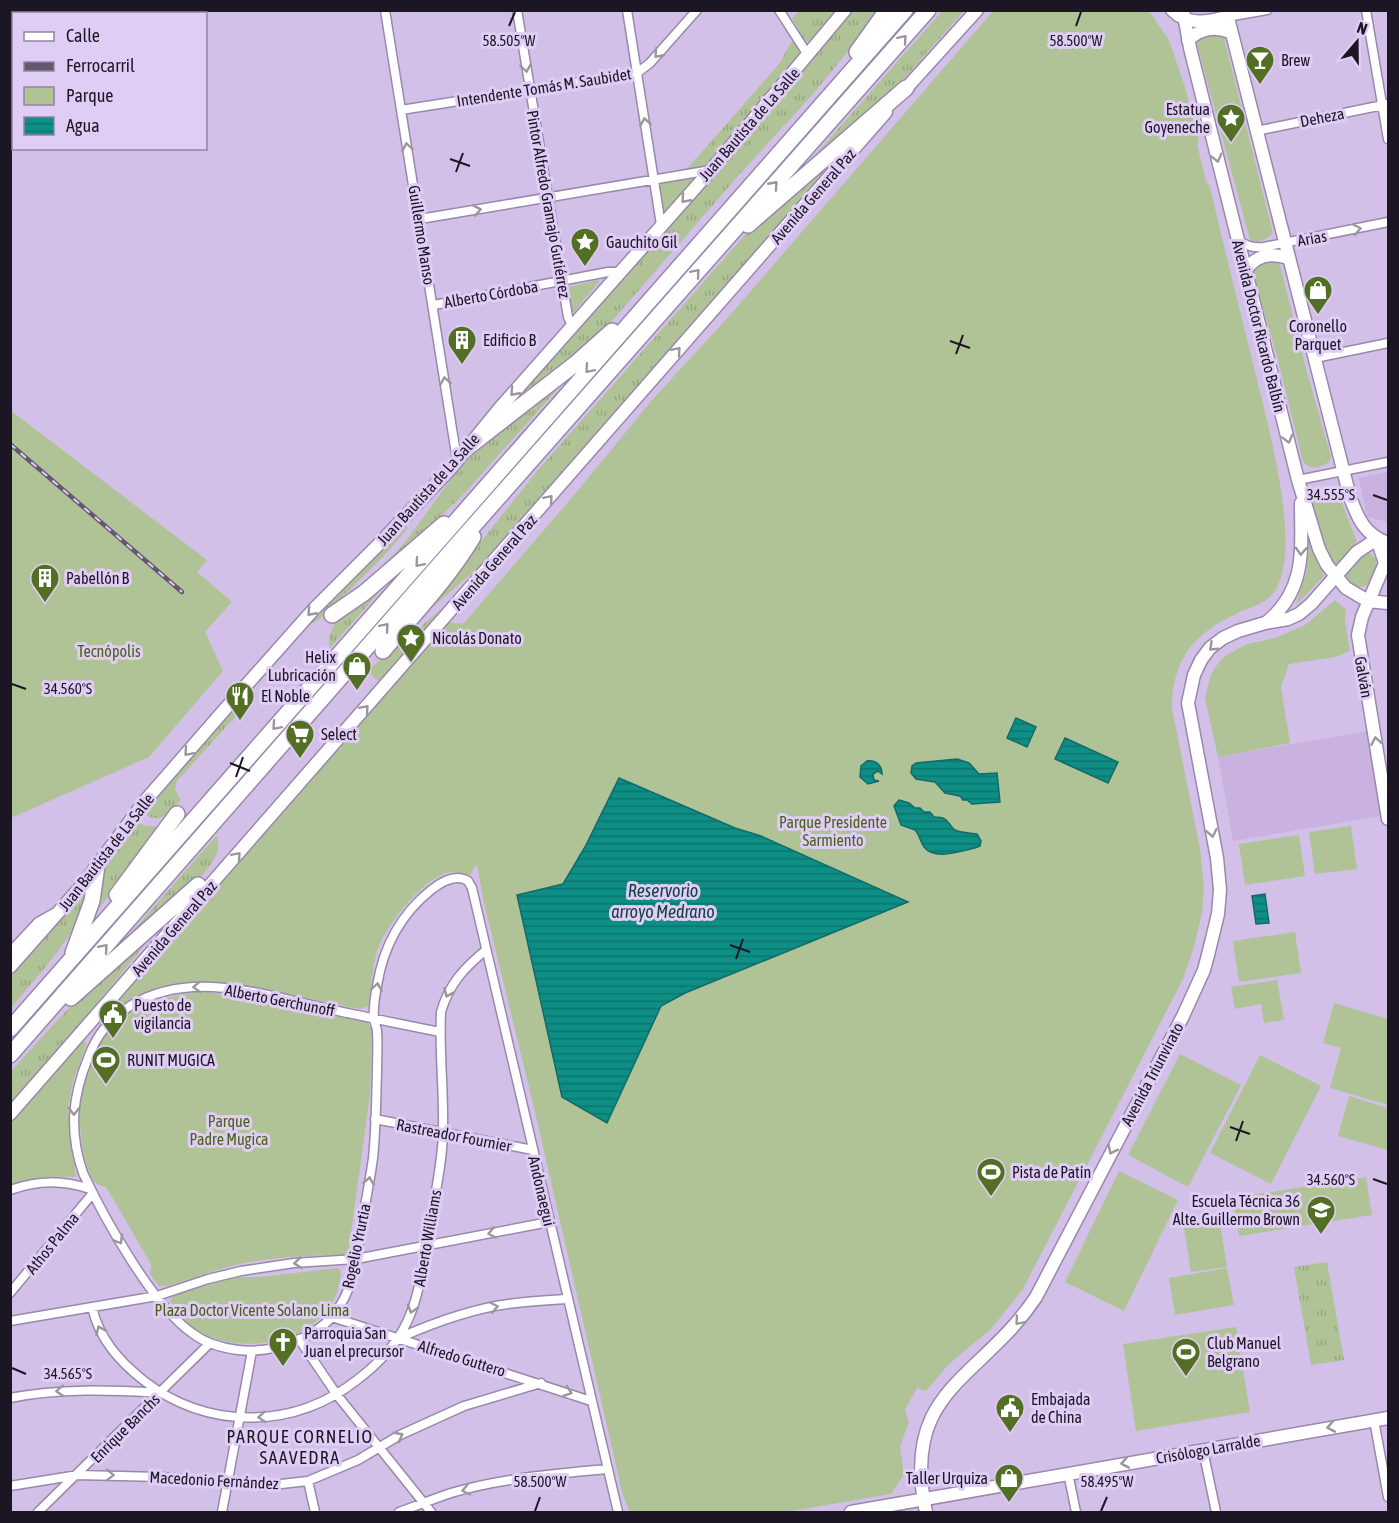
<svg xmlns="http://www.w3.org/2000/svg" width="1399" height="1523" font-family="'Asap Condensed',sans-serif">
<defs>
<pattern id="grass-tufts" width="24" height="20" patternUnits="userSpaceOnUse" patternTransform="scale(1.5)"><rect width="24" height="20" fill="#b0c396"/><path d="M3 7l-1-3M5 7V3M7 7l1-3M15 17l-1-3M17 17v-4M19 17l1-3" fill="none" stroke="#97a781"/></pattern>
<pattern id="water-rules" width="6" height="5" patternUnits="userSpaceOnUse" patternTransform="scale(1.5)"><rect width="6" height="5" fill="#0d8f86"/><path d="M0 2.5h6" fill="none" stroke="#0c746d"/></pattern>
</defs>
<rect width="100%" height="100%" fill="#d3c0e8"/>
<path fill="#c9b2e0" d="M1387,472L1388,478V522L1367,517L1359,478Z
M1367,731L1382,816L1233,841L1218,757Z"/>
<path fill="url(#grass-tufts)" d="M799,11H841L814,42L805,41L792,18Z
M851,11H881L813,94L739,175L612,321L574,358L499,417L684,207Z
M942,11H964L894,90L803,169Z
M793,39L802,55L705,167L687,169L779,64Z
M846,148L848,150L494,554L420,618L537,471L745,235Z
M572,373L462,496L412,544L359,589L403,545L476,445Z
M403,524L408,528L383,557L320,619L307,626L251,690L255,695L177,781L175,790L181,800C168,814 161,825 142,813L320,608Z
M397,572L330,648L329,637L336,620Z
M449,603L451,604L170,924L169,923L379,682L367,671Z
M137,822L146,826L161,827L95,914L103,868L135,823Z
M217,835C219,843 219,850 215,858C197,889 145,926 116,950Z
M89,885L75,928L48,964L11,1008V975Z
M168,916L94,1007L11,1104V1071L77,999Z
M1327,1262L1344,1360L1311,1365L1294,1267Z"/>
<path fill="#b0c396" d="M993,11H1149L1169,40L1185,87L1199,142L1197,144L1206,181L1210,187C1223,243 1237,299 1251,355C1264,412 1300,530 1279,583C1271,604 1254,605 1236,614C1194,633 1172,660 1172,708L1200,849L1204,886L1202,913L1194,947L1183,979L1023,1289L991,1329L948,1365L926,1391L917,1388L905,1410L909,1422L900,1446L904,1475L891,1494L786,1512H630L623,1496L535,1112L483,899L477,864L469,876C463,874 457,872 451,872C424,875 382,930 376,955C372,972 371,989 368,1006L360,1009C338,1005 315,1001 293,995C226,980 164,968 106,1016L105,1015L449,622L463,624L575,494L652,400L730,315Z
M1220,32L1224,38L1273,233C1266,240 1260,243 1250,240L1197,44C1200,33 1210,34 1220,32Z
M696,176L698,179L664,217L660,215L657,182Z
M1273,260L1280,265L1307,372L1331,457L1329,462C1319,468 1312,471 1303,462L1277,356L1252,271L1256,263Z
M598,280L599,282L574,312H572L567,291L568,287Z
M10,410L207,560L197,572L232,602L205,632L223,671L149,757L11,818Z
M1332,486L1336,488L1356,539V543L1338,563L1334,564L1325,552L1309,498L1312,491Z
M1309,542L1324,576L1296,605L1307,570Z
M1370,553L1376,559V567L1367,585L1358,588L1345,578V574L1364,554Z
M1335,600L1346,610L1345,621L1350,651L1335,657L1289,664L1281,687L1290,743L1218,757L1205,698L1211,674L1217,665L1225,656L1247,644L1275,638L1305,625Z
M1351,826L1357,869L1315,874L1309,832Z
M1299,835L1305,876L1245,885L1239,844Z
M1295,932L1301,973L1239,982L1233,941Z
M1277,980L1284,1020L1264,1023L1261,1004L1235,1009L1231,987Z
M199,991L247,997L368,1023L372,1030L370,1095L348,1255C307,1255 264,1257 224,1268C205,1273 186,1281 167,1286H159L150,1274L151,1264L106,1187C103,1186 100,1186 97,1184C81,1172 77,1109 81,1090C84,1071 100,1039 114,1025C135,1002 170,997 199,991Z
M1334,1003L1388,1019V1105L1330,1088L1341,1048L1323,1043Z
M81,1040L87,1043L73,1081L68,1108L76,1177C53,1176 33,1178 11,1185V1121Z
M1180,1054L1241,1085L1188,1187L1128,1155Z
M1260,1055L1321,1086L1271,1184L1210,1153Z
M1349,1096L1388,1108V1150L1338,1136Z
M1119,1171L1178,1200L1124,1311L1065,1282Z
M1366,1177L1372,1215L1239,1236L1233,1198Z
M1219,1217L1227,1267L1191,1272L1183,1222Z
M337,1268L340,1270C342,1278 339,1285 337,1292C319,1343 241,1357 198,1331C186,1324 178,1312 170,1301L174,1295L236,1277H260Z
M1227,1268L1234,1305L1175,1315L1169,1278Z
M1236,1327L1250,1412L1136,1431L1123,1344Z"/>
<path fill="url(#water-rules)" stroke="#126a69" stroke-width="1.5" d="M1016,718L1036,727L1027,747L1007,738Z
M1065,738L1118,762L1108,783L1055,759Z
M957,759L969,763L979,774L997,773L1000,802L972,804L967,800H963L960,796L945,793L935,782L916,779L911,773L912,766L916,763Z
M867,761C876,760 882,765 882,774L878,771L873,774L874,780L879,781L868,784L860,777L861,766Z
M619,778L735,828L761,836L908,902L685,993L661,1006L607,1123L562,1097L517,895L563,884L585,847Z
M899,800L909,803L915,808H920L924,812H930L934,817C950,817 946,823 955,830C960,833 971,833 977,834L981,841L980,846L975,848C960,851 935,861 924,847C920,842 920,835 915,830L901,825L894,806Z
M1265,894L1269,923L1256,924L1252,896Z"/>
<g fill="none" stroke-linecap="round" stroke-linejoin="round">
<g stroke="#9987ad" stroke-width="11">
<path id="street" d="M385,10L457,460
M517,10L568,317L572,326
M627,10L661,225
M779,10L808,55
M1366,10L1388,139
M1227,17L1267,10
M401,110L637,73L650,63L697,10
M1256,131L1388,104
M420,219L711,170
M1238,240C1247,246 1253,248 1264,247L1388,222
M434,305L608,272H620
M1315,358L1388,343
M1298,480L1388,462
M10,952L38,922L54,913
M440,1032C400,1024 360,1016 320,1007C258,993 188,970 130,1006C109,1020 97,1034 88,1058C72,1097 69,1132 83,1173C103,1216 153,1306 192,1333C205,1343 222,1348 238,1350C274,1354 323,1337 341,1304C355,1281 357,1252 362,1225C365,1203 370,1181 373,1158C376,1130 376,1101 377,1072C377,1059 378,1045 377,1031C377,1027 374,1023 374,1018C373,1008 375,996 377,986C383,948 401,914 431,890C441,882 455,873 468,881L472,888L618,1512
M375,1119L533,1150
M10,1190C39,1180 62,1180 90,1189
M10,1293L93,1193
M92,1307C99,1338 118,1360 143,1380C207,1430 293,1430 357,1380C378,1364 396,1346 407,1322C419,1297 422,1269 427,1243C432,1208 443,1164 443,1130C444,1091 439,1051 441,1012C449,984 464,968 486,950
M332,1317L591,1401
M10,1321L157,1296L208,1279L241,1271L294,1263L356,1259L549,1222
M399,1338C435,1322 476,1307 516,1303C533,1301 550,1300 567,1299
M299,1339L337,1395L431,1512
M10,1398C60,1388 110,1390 160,1393
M1374,1420L1388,1497
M1203,1450L1216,1512
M1068,1473L1076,1512
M308,1481L315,1512
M10,1486L78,1475L161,1477L263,1486L308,1481L358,1460L400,1435L464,1406L541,1383
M38,1512L210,1343
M222,1512L252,1351
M399,1512C416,1506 433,1499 451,1493C501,1478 556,1474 607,1469"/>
</g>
<g stroke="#9987ad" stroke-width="15">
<path id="secondary" d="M1172,10C1188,26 1207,22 1227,17
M1183,10L1190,48L1298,480L1319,549L1327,565L1346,588L1368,601L1388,603
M1226,10L1350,497C1358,519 1365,535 1388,543
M1188,40C1201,28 1214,26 1230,32
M901,94L977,10
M1245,271C1256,255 1270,252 1289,258
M1377,539L1385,563L1362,617L1358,635L1388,819
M1267,622C1307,589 1301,549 1301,503
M10,967L85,882L145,801L226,708L314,609L380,543L451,468L499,409L711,170L845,10
M10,1114L886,112
M851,1512L1388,1418
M926,1512C900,1389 980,1381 1036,1297L1183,1016L1204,970L1209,951L1218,914L1220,890L1217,858L1188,703L1194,675L1201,660L1210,648L1223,638L1238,631L1265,623L1288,619L1299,614L1311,604L1357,552L1377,539"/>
</g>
<g stroke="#9987ad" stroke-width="18">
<path id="highway" d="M857,52L887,10
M748,225L906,88
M467,448L575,364L612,331
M332,615L364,593L444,524
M383,651C414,614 448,579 473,537
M117,895L177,814
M73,953L92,901L97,866
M71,998L198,885
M10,1029L905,10
M10,1055L453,549L928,10"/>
</g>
<use href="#street" stroke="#fff" stroke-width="8"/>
<use href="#secondary" stroke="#fff" stroke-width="12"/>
<use href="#highway" stroke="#fff" stroke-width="15"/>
<g stroke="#635870" stroke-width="4.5">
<path id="rail" d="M10,444L182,592"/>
</g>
<use href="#rail" stroke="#e0cdf5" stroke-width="2" stroke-dasharray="7" stroke-linecap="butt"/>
</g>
<defs><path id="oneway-chevron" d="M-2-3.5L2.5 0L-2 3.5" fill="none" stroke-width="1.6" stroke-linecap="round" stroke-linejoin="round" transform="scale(1.5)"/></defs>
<g stroke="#99969c">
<use href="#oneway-chevron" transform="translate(903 39) rotate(-49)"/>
<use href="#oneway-chevron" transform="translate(658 54) rotate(132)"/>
<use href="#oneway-chevron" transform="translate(526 68) rotate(81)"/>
<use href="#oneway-chevron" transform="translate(645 122) rotate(-99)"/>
<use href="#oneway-chevron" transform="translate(407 147) rotate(-100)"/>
<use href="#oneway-chevron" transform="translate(1217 158) rotate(76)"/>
<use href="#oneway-chevron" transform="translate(774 185) rotate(-48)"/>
<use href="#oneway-chevron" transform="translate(685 199) rotate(132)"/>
<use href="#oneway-chevron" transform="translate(477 210) rotate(-10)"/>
<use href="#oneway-chevron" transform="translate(1357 229) rotate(-12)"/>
<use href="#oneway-chevron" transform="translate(696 273) rotate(-49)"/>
<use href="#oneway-chevron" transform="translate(677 351) rotate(-49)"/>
<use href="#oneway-chevron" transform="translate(589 369) rotate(131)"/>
<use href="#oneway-chevron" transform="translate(445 381) rotate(-99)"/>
<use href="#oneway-chevron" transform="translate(514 392) rotate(132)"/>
<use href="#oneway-chevron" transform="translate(1288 439) rotate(76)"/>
<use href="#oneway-chevron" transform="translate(549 499) rotate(-49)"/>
<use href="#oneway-chevron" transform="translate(1301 551) rotate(92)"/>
<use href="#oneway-chevron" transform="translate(419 563) rotate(131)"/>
<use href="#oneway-chevron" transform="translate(311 612) rotate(132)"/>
<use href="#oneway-chevron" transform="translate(385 627) rotate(-49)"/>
<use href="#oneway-chevron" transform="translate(1213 647) rotate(137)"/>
<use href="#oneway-chevron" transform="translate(365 709) rotate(-49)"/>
<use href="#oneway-chevron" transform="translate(276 726) rotate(131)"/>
<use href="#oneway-chevron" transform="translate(1376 741) rotate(-100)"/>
<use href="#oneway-chevron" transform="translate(188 752) rotate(131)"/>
<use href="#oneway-chevron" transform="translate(1212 833) rotate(79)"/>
<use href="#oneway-chevron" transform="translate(237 856) rotate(-49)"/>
<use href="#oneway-chevron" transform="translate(104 948) rotate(-49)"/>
<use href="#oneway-chevron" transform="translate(197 987) rotate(178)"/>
<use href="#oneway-chevron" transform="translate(377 987) rotate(-81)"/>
<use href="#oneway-chevron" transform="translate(448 993) rotate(114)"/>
<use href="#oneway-chevron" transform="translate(74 1111) rotate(91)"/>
<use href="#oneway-chevron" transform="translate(1112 1150) rotate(117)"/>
<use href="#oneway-chevron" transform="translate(369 1181) rotate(-81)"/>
<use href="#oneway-chevron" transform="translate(492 1233) rotate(169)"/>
<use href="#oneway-chevron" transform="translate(119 1240) rotate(60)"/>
<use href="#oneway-chevron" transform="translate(298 1263) rotate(174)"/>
<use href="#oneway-chevron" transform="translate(494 1307) rotate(-12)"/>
<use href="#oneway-chevron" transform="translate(412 1309) rotate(108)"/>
<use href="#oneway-chevron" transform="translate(1019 1321) rotate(130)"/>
<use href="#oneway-chevron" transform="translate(100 1330) rotate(-114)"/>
<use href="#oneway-chevron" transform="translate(60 1391) rotate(177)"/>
<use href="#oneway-chevron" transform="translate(568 1392) rotate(19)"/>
<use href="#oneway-chevron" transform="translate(262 1417) rotate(175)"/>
<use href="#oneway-chevron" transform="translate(1331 1427) rotate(170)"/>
<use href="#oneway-chevron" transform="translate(399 1436) rotate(-28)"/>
<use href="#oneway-chevron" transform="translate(1125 1463) rotate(170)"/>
<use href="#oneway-chevron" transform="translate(110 1475) rotate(2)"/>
<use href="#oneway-chevron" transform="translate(466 1490) rotate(168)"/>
</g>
<path fill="none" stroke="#1c1524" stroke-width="2" d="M509,26L515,12M1076,26L1081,12M450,159L470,166M456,172L463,153M950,341L970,348M956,354L963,335M1373,495L1387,500M12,684L26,689M230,763L250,771M236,777L243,757M730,945L750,952M736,959L743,939M1230,1127L1250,1134M1236,1141L1243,1121M1373,1179L1387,1184M12,1368L26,1374M535,1511L540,1497M1101,1511L1107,1497"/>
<defs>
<g id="bar-pin" transform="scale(1.5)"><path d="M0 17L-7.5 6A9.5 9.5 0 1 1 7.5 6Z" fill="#536f23" stroke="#e0cdf5"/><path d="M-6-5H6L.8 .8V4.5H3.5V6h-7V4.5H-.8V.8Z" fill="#fff"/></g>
<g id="sight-pin" transform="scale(1.5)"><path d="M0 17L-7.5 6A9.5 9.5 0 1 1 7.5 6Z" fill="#536f23" stroke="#e0cdf5"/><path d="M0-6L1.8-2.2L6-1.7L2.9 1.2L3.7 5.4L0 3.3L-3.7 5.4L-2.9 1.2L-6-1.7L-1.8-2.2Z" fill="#fff"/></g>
<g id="shop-pin" transform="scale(1.5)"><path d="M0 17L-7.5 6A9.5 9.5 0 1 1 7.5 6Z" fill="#536f23" stroke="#e0cdf5"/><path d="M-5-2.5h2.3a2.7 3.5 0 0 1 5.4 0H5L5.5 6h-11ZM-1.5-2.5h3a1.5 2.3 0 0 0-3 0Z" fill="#fff"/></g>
<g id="building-pin" transform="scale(1.5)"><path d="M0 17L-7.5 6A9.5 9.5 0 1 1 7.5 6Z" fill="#536f23" stroke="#e0cdf5"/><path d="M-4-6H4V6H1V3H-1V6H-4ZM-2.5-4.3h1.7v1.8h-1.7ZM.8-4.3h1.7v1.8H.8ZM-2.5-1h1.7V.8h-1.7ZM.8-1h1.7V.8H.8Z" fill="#fff"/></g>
<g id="restaurant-pin" transform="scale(1.5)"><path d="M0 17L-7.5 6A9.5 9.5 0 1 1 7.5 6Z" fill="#536f23" stroke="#e0cdf5"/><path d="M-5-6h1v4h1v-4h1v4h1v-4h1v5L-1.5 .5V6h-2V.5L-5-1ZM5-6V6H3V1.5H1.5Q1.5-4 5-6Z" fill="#fff"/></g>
<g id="supermarket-pin" transform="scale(1.5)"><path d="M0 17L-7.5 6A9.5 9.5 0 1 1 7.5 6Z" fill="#536f23" stroke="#e0cdf5"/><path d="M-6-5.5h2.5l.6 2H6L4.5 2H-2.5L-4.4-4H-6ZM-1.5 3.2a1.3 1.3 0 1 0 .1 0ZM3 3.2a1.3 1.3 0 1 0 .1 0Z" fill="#fff"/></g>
<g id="civic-pin" transform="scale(1.5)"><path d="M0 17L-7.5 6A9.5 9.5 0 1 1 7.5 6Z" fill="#536f23" stroke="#e0cdf5"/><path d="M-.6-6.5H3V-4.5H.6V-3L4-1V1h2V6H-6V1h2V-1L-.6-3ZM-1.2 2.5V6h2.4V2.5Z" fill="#fff"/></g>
<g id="stadium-pin" transform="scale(1.5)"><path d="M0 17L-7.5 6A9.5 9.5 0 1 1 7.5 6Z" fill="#536f23" stroke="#e0cdf5"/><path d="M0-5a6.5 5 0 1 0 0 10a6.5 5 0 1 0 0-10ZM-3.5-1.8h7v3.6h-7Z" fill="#fff"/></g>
<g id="school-pin" transform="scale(1.5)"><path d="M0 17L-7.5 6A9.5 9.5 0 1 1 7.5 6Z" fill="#536f23" stroke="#e0cdf5"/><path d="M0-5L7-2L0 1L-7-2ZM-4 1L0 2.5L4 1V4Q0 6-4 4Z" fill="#fff"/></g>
<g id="church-pin" transform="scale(1.5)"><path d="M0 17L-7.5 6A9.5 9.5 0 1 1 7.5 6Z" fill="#536f23" stroke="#e0cdf5"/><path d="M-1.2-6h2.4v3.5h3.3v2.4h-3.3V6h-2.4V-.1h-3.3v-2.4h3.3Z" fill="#fff"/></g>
</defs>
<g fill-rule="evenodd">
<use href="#bar-pin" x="1260" y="60"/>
<use href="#sight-pin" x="1231" y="118"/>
<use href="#sight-pin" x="585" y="242"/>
<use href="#shop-pin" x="1318" y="290"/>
<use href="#building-pin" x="462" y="340"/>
<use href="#building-pin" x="45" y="578"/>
<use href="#sight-pin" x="411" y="638"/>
<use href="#shop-pin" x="357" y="666"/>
<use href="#restaurant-pin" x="240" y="696"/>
<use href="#supermarket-pin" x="300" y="734"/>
<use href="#civic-pin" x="113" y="1014"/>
<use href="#stadium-pin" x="106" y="1060"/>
<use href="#stadium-pin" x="991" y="1172"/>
<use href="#school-pin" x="1321" y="1210"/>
<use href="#church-pin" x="283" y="1342"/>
<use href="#stadium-pin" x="1186" y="1352"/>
<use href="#civic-pin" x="1010" y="1408"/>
<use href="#shop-pin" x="1009" y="1478"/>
</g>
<g text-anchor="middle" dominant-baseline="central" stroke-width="6" stroke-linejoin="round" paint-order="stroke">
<g font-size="16" fill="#1c1524" stroke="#e0cdf5" text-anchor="start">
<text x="1281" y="60">Brew</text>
<text x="1210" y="109" text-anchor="end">Estatua<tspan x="1210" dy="18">Goyeneche</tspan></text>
<text x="606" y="242">Gauchito Gil</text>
<text x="1318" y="326" text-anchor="middle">Coronello<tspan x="1318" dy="18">Parquet</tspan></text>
<text x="483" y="340">Edificio B</text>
<text x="66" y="578">Pabellón B</text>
<text x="432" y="638">Nicolás Donato</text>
<text x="336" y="657" text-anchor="end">Helix<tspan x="336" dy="18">Lubricación</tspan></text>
<text x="261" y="696">El Noble</text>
<text x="321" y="734">Select</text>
<text x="134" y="1005">Puesto de<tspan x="134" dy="18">vigilancia</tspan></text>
<text x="127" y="1060">RUNIT MUGICA</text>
<text x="1012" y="1172">Pista de Patín</text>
<text x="1300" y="1201" text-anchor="end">Escuela Técnica 36<tspan x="1300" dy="18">Alte. Guillermo Brown</tspan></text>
<text x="304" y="1333">Parroquia San<tspan x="304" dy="18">Juan el precursor</tspan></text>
<text x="1207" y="1343">Club Manuel<tspan x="1207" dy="18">Belgrano</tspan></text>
<text x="1031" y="1399">Embajada<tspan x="1031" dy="18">de China</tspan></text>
<text x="988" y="1478" text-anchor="end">Taller Urquiza</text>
</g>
<g font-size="16" fill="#1c1524" stroke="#e0cdf5">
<text transform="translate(544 87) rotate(-9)">Intendente Tomás M. Saubidet</text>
<text transform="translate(1322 117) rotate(-11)">Deheza</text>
<text transform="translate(749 124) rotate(-49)">Juan Bautista de La Salle</text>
<text transform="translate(813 196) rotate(-49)">Avenida General Paz</text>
<text transform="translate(549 204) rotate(80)">Pintor Alfredo Gramajo Gutiérrez</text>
<text transform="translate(422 235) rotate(81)">Guillermo Manso</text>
<text transform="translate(1312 238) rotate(-10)">Arias</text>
<text transform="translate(491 294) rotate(-10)">Alberto Córdoba</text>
<text transform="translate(1259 326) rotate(76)">Avenida Doctor Ricardo Balbín</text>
<text transform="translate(428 489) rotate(-48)">Juan Bautista de La Salle</text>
<text transform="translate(494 562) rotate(-49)">Avenida General Paz</text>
<text transform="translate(1364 677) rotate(80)">Galván</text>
<text transform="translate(106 852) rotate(-52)">Juan Bautista de La Salle</text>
<text transform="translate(174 928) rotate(-49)">Avenida General Paz</text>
<text transform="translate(280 1000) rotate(11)">Alberto Gerchunoff</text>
<text transform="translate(1152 1074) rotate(-62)">Avenida Triunvirato</text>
<text transform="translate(454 1135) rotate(11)">Rastreador Fournier</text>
<text transform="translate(542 1191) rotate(77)">Andonaegui</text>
<text transform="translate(427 1238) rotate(-80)">Alberto Williams</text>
<text transform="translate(52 1243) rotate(-51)">Athos Palma</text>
<text transform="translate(356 1246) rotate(-78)">Rogelio Yrurtia</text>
<text transform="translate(462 1358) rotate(17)">Alfredo Guttero</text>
<text transform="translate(125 1428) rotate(-45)">Enrique Banchs</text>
<text transform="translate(1208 1449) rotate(-10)">Crisólogo Larralde</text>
<text transform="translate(214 1480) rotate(3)">Macedonio Fernández</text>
</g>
<g font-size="16" fill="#486217" stroke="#e0cdf5">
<text x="109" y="651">Tecnópolis</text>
<text x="833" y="822">Parque Presidente<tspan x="833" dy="18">Sarmiento</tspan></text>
<text x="229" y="1121">Parque<tspan x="229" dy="18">Padre Mugica</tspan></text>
<text x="252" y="1310">Plaza Doctor Vicente Solano Lima</text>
</g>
<g font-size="18" font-style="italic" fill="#0f413d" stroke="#e0cdf5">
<text x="663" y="890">Reservorio<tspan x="663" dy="21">arroyo Medrano</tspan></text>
</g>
<g font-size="18" letter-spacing="1.5" fill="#1c1524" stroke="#e0cdf5">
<text x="300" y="1436">PARQUE CORNELIO<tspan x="300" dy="21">SAAVEDRA</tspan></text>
</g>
</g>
<g font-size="15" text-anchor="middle" fill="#1c1524" stroke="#e0cdf5" stroke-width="6" stroke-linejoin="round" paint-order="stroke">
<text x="509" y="46">58.505°W</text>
<text x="1076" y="46">58.500°W</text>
<text x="1331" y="500">34.555°S</text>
<text x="68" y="694">34.560°S</text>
<text x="1331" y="1185">34.560°S</text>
<text x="68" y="1379">34.565°S</text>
<text x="540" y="1487">58.500°W</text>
<text x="1107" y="1487">58.495°W</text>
</g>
<rect width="1399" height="1523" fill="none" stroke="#1c1524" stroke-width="24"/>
<rect x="12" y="12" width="195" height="138" fill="#e0cdf5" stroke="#9283a1" stroke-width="1.5"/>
<rect x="24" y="32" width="30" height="9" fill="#ffffff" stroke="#9283a1" stroke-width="1.5"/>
<text x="66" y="42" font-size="18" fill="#1c1524">Calle</text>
<rect x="24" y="62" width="30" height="9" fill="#635870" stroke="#9283a1" stroke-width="1.5"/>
<text x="66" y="72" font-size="18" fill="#1c1524">Ferrocarril</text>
<rect x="24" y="87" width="30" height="18" fill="#b0c396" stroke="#9283a1" stroke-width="1.5"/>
<text x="66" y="102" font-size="18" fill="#1c1524">Parque</text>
<rect x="24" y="117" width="30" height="18" fill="url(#water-rules)" stroke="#9283a1" stroke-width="1.5"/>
<text x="66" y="132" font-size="18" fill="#1c1524">Agua</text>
<g transform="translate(1357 42) rotate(20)" stroke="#e0cdf5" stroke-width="4.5" paint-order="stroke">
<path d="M0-4.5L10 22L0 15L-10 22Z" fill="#1c1524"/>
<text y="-9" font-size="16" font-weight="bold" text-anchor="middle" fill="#1c1524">N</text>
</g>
</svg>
